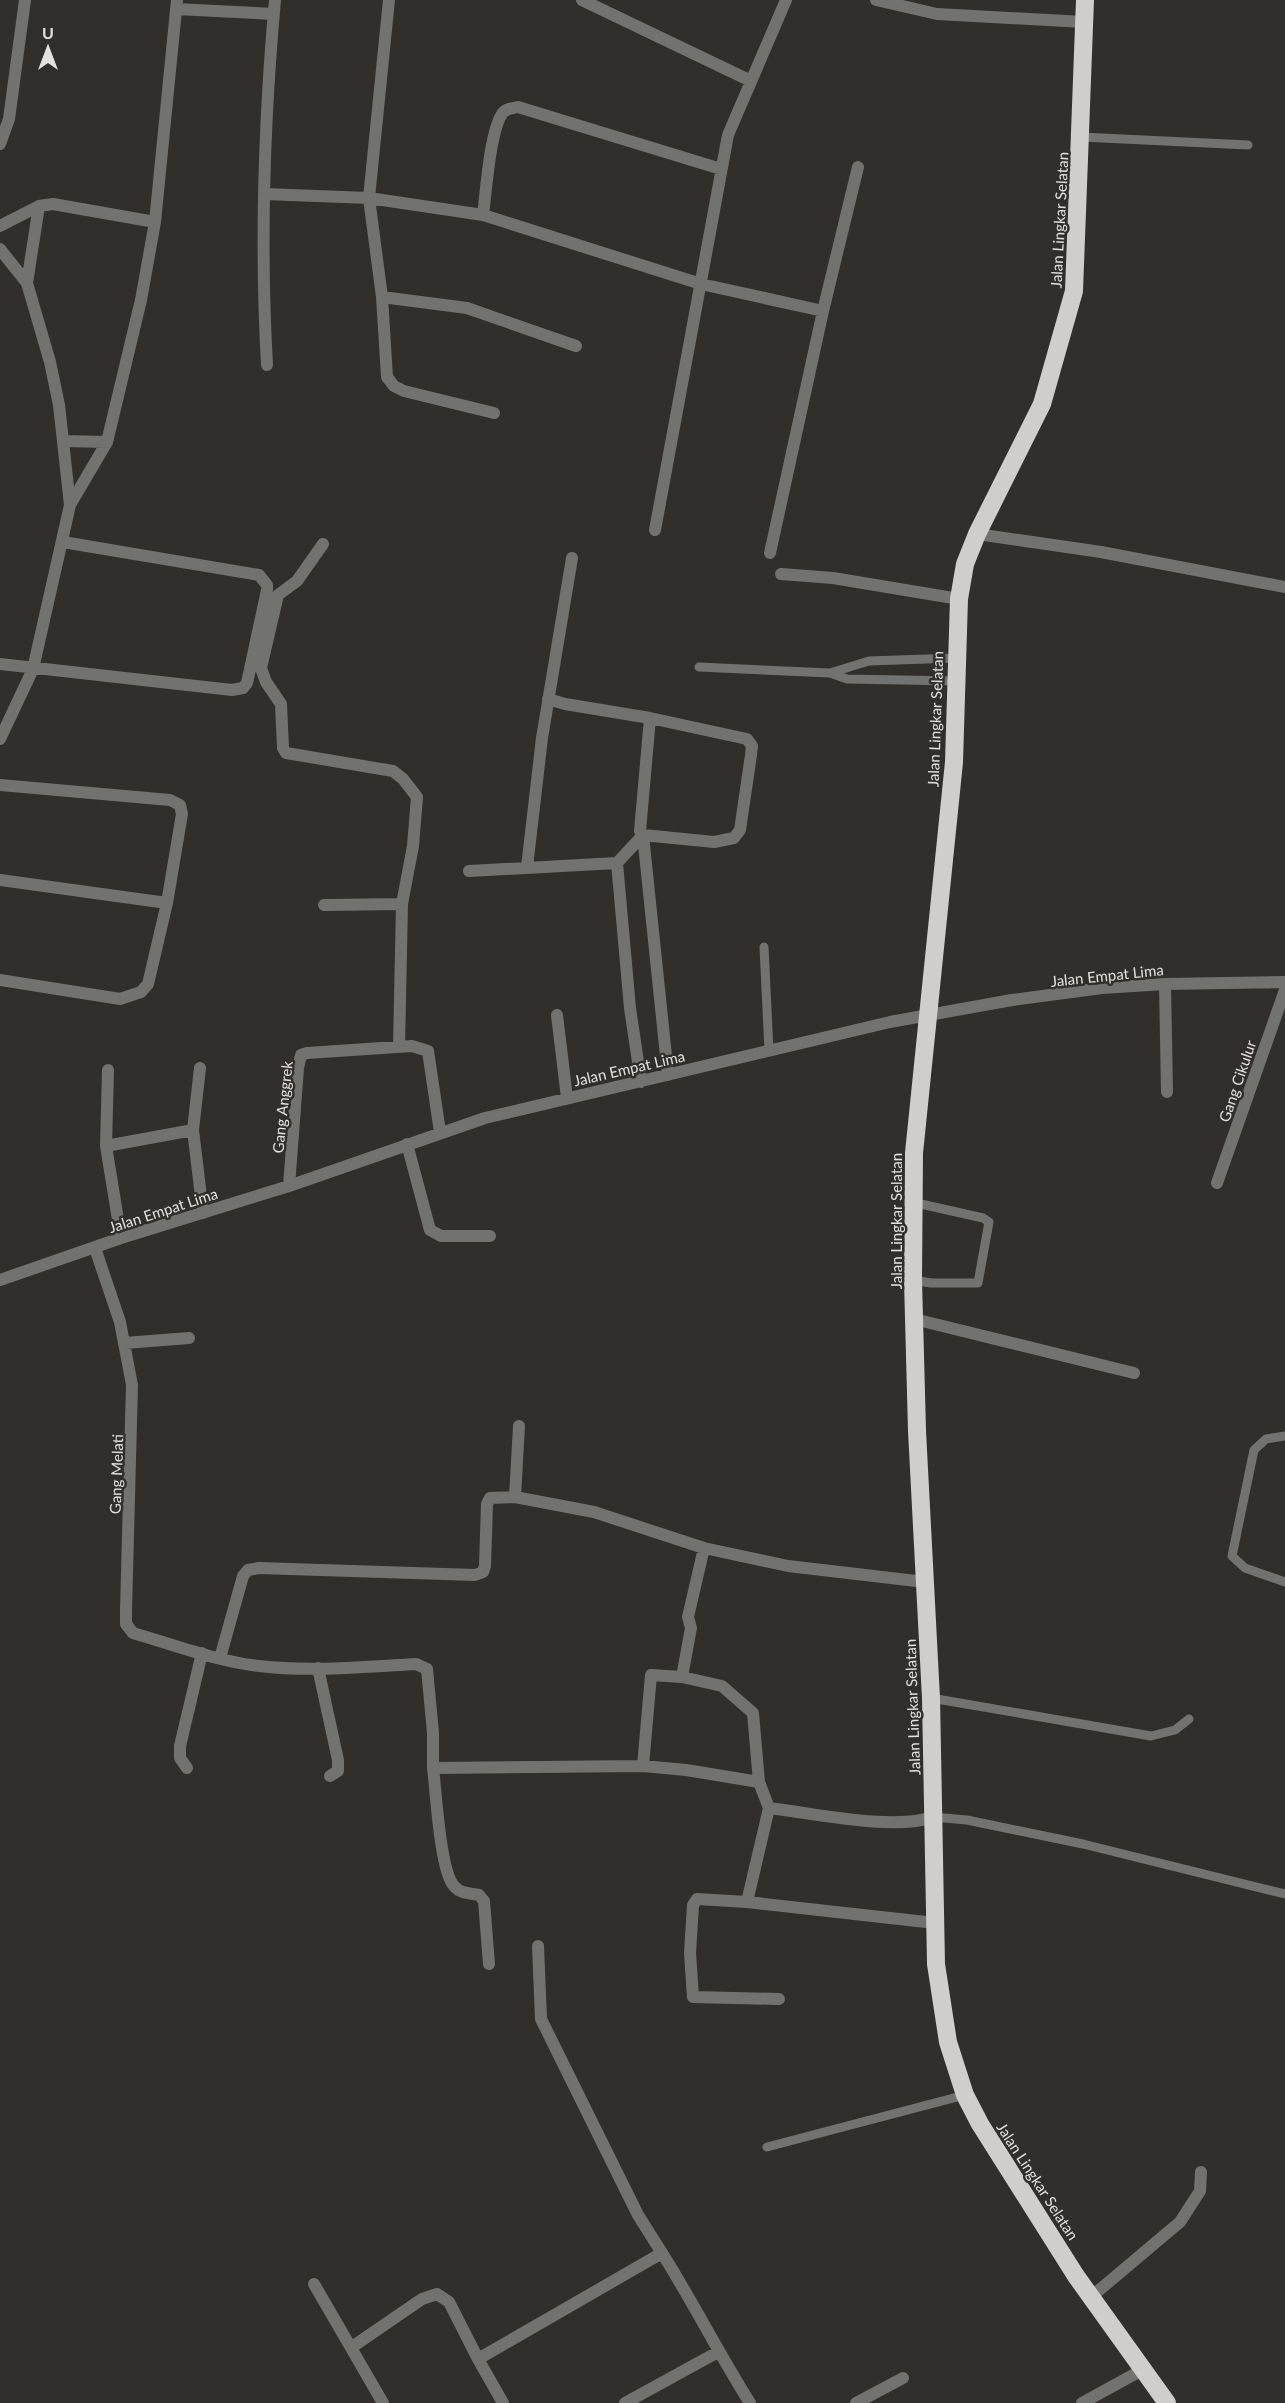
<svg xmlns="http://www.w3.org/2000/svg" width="1285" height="2403" font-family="Lato,sans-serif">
<rect width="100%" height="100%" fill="#312f2c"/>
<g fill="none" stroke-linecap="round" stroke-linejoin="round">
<path stroke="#727270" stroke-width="9" d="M1081,137L1248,145
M699,667L830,673L847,679L955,681
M830,673L869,661L955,658
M764,947L769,1051
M912,1202L983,1218L989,1222L978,1283H931L913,1280
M1285,1436L1266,1439L1254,1450L1232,1556L1245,1568L1285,1582
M931,1698L1151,1736L1175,1730L1189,1719
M933,1817L967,1820L1083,1844L1285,1894
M767,2147L965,2095"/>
<path stroke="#727270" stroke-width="12" d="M389,0L369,198L382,297L387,377L394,386L404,391L494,413
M582,0L751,81
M876,0L937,14L1084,22
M176,9L274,14
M0,144L9,119L25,0
M264,194L369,198L483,215L701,284L823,311L858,167
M483,215C486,192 490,132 502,114C505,109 512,108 518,107L721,169
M0,226L39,206L53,204L155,222
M0,249L27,283L50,362L59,405L70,505
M27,283L39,206
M382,297L467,308L576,346
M267,365C260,243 264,122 275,0
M64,441L107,442
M655,530L728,135L786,0
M977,534L1101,552L1285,587
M323,544L297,581L278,595L261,668L266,682L281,704L283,748L286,753L393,771L403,779L417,797L413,846L402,904L399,1047
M770,553L823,311
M781,574L833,578L959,599
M0,664L232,690L243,688L247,683L267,590V585L259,575L63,542
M548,699L565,704L650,718L747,739L752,746L751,755L740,830L734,838L714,842L643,835
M650,718L640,831L643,835L668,1075
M0,739L33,669L70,505L107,442L141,300L155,222L177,0
M0,785L170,800L180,805L182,814L167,903L148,984L141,992L120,999L0,980
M617,863L630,1008L641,1082
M527,867L542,738L572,558
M469,871L617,863L643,835
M0,880L167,903
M324,905L402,904
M1165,984L1167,1092
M557,1015L567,1098
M200,1068L193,1130L203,1213
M108,1070L106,1146L121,1238
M407,1144L430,1230L441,1236H490
M106,1146L193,1130
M1217,1183L1285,990
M289,1186L298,1068L301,1055L307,1053L412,1046L428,1051L440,1132
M95,1248L120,1322L132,1385L126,1610V1624L133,1633C174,1645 216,1661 259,1666C310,1672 365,1667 416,1664L427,1669L433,1733V1768L643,1766L686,1770L759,1782
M0,1280L121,1238L289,1186L485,1118L890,1022L1012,1000L1102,988L1165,984L1285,982
M914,1319L1134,1373
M125,1343L189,1338
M515,1497L519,1426
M704,1548L688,1617L691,1628L682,1677L722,1686L753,1713L759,1782L769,1808L747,1902L697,1899L693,1905L690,1953L693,1997L779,1999
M220,1658L243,1576L248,1570L259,1568L475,1575L483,1572L485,1566L487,1504L490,1498L515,1497L594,1512L704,1548L788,1566L925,1582
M318,1668L338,1760V1771L330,1776
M643,1766L651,1675L682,1677
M187,1768L180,1758V1746L202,1653
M433,1768C436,1791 440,1871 454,1886C461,1894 469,1893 479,1895L484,1901L489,1964
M769,1808C813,1813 894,1831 933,1817
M747,1902L935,1923
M538,1946L541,2019L638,2215L662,2253
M314,2284L383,2403
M1091,2297L1180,2222L1200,2191L1201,2172
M352,2347L422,2299L437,2294L449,2302L478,2359
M503,2403L478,2359L662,2253C693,2302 719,2354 750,2403
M625,2403L718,2352
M856,2403L903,2378
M1082,2403L1144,2369"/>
<path stroke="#cfceca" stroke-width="18" d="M1085,0L1074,291L1042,404L977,534L965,564L959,599L954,762L914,1153L913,1280L917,1431L931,1698L936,1964L948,2042L965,2095L980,2124L1076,2276L1167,2403"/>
</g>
<g text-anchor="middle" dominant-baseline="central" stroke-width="5" stroke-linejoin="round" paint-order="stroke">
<g font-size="15" fill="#e3e1e0" stroke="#312f2c">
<text transform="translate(1059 220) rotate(-87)">Jalan Lingkar Selatan</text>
<text transform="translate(935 719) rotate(-88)">Jalan Lingkar Selatan</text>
<text transform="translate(1107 975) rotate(-6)">Jalan Empat Lima</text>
<text transform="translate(629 1068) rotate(-13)">Jalan Empat Lima</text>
<text transform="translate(1237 1081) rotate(-71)">Gang Cikulur</text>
<text transform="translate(282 1107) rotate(-84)">Gang Anggrek</text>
<text transform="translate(163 1210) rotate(-18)">Jalan Empat Lima</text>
<text transform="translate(896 1221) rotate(-90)">Jalan Lingkar Selatan</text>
<text transform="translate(116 1474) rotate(-88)">Gang Melati</text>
<text transform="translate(912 1707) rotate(-92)">Jalan Lingkar Selatan</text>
<text transform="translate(1038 2181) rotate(57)">Jalan Lingkar Selatan</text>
</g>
</g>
<g transform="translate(48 48)" stroke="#312f2c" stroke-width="4.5" paint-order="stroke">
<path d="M0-4.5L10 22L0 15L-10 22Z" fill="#e3e1e0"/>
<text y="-9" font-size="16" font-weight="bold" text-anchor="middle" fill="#e3e1e0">U</text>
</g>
</svg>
